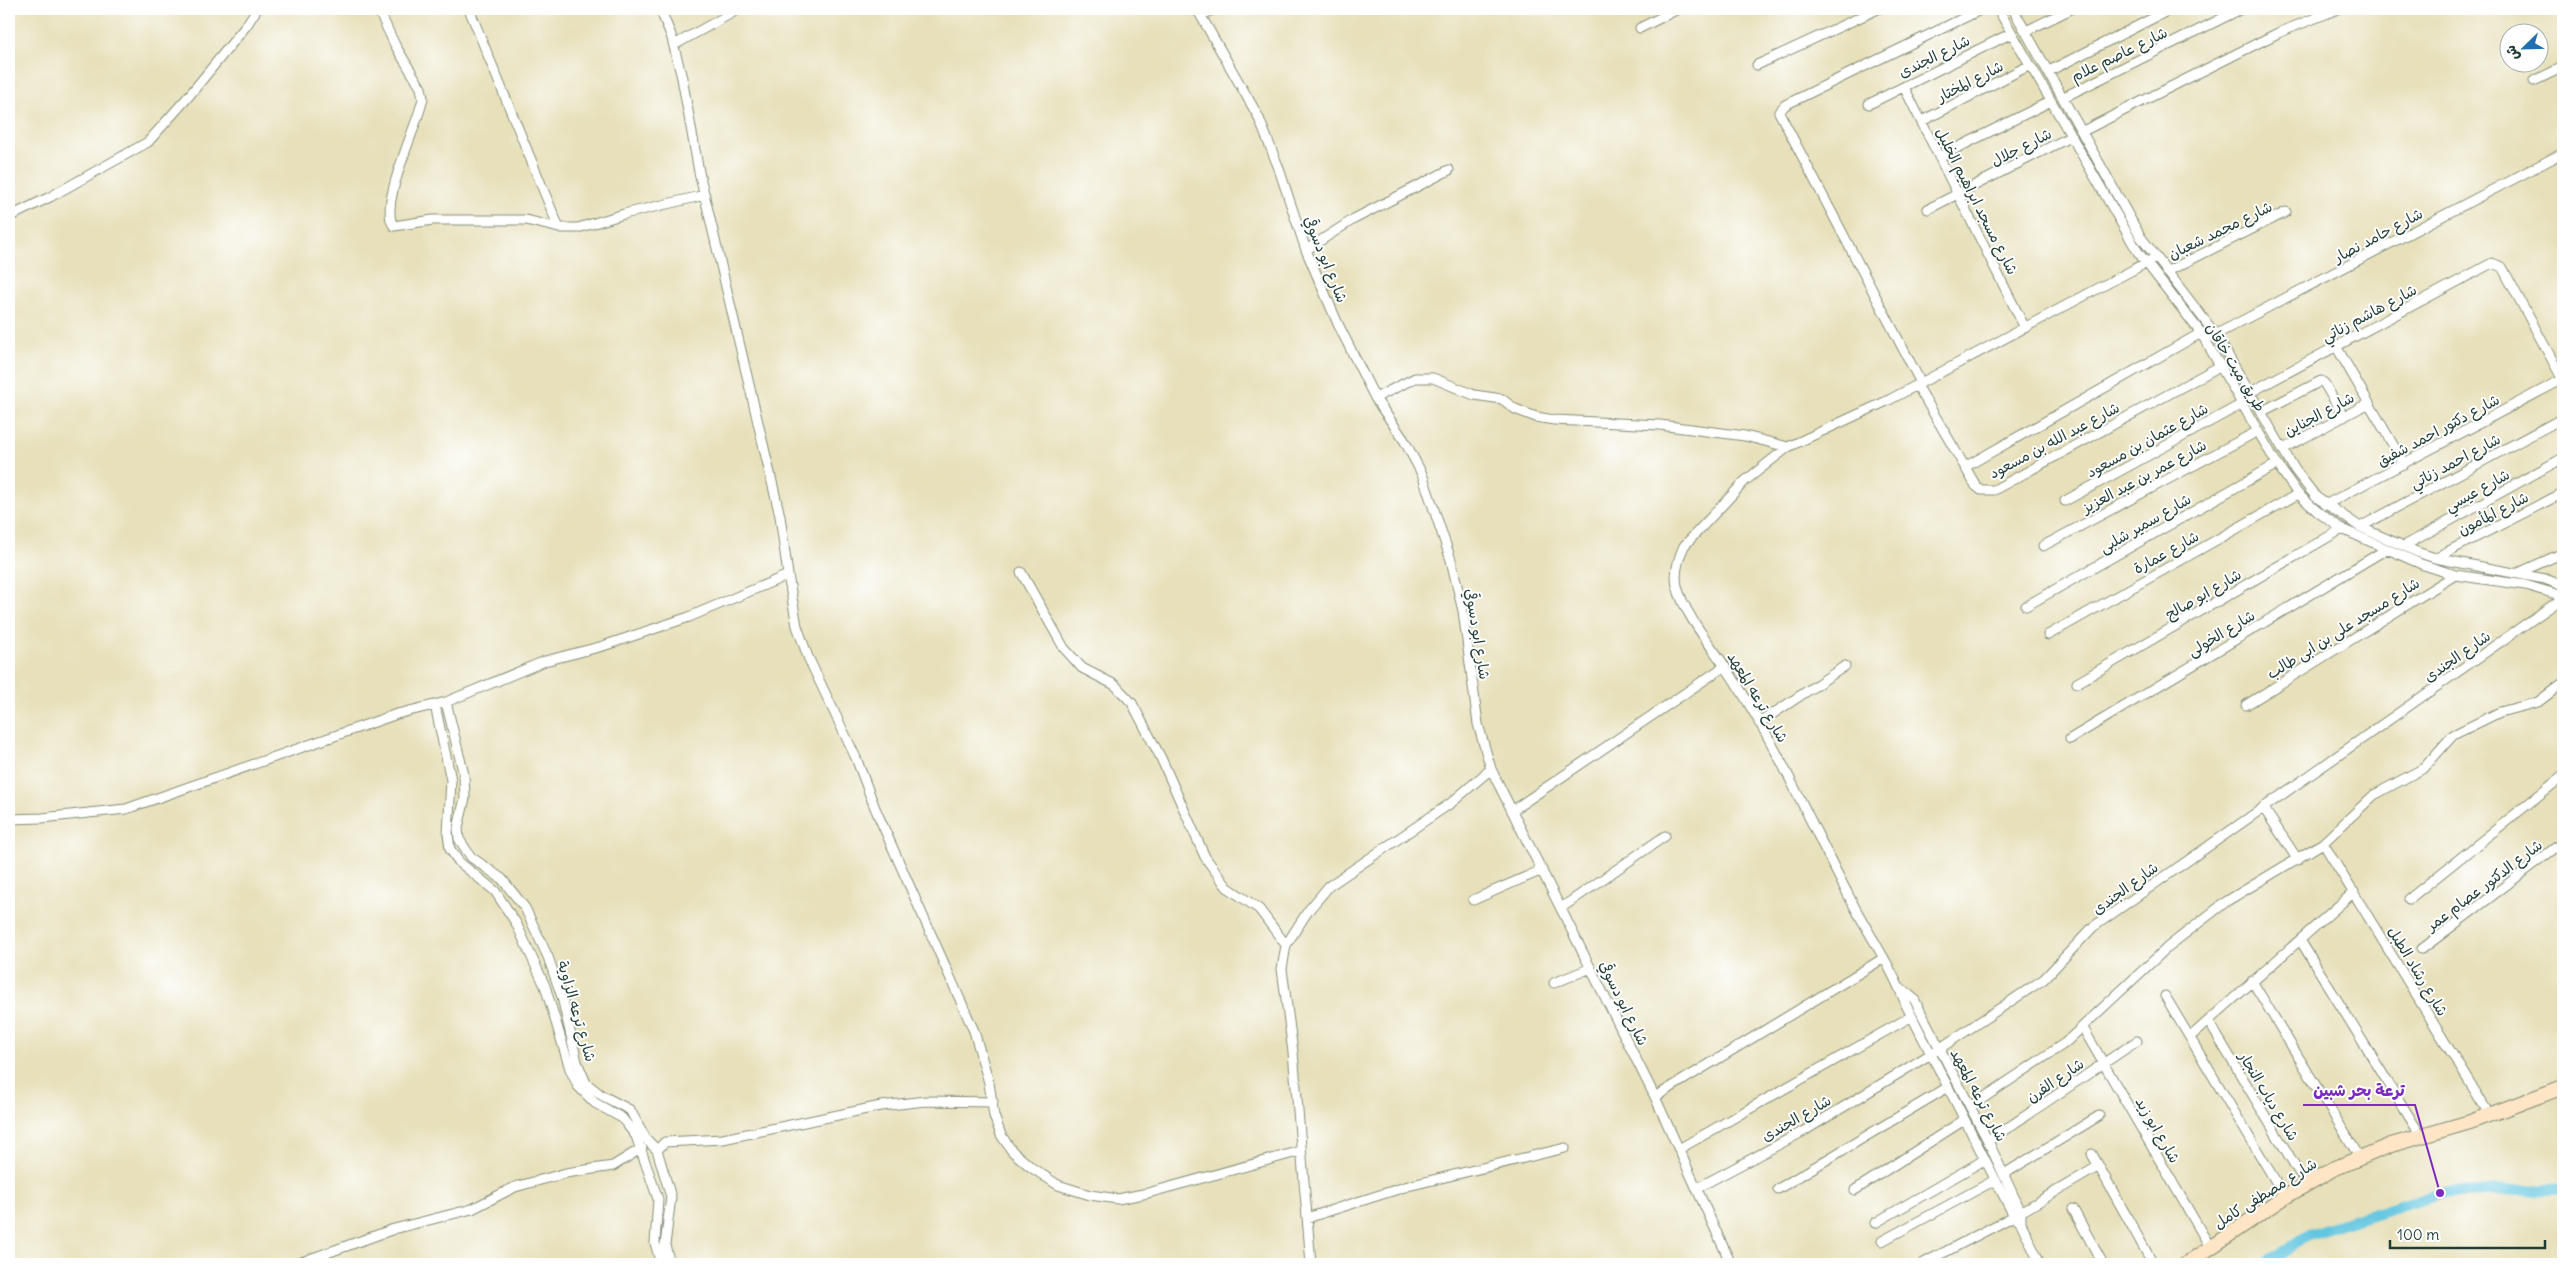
<svg xmlns="http://www.w3.org/2000/svg" width="2572" height="1273" font-family="Delius,'Playpen Sans Arabic',sans-serif">
<rect width="100%" height="100%" fill="#fff"/>
<filter id="ink" filterUnits="userSpaceOnUse"><feTurbulence type="fractalNoise" baseFrequency=".02" numOctaves="2"/><feDisplacementMap in="SourceGraphic" scale="10" xChannelSelector="R" yChannelSelector="G"/><feConvolveMatrix kernelMatrix="1 2 1 2 8 2 1 2 1" color-interpolation-filters="sRGB"/></filter>
<filter id="wash" filterUnits="userSpaceOnUse"><feTurbulence type="fractalNoise" baseFrequency=".0096" numOctaves="4" result="noise"/><feDisplacementMap in="SourceGraphic" scale="20" xChannelSelector="R" yChannelSelector="G"/><feGaussianBlur stdDeviation="1.12" result="paint"/><feColorMatrix in="noise" values="0 0 0 0 0 0 0 0 0 0 0 0 0 0 0 0 0 1.4 0 .05"/><feComposite in="paint" operator="in"/></filter>
<g filter="url(#wash)">
<rect width="100%" height="100%" fill="#e7e0ba"/>
<g fill="none" stroke-linecap="round" stroke-linejoin="round">
<path stroke="#63c6e0" stroke-width="11" d="M2266,1264L2310,1234L2440,1193L2563,1189"/>
</g>
</g>
<g filter="url(#ink)">
<g fill="none" stroke-linecap="round" stroke-linejoin="round">
<g stroke="#838e77" stroke-width="11">
<path id="street" d="M378,9L395,45L421,88L423,98C419,123 377,207 394,226L433,220H526L559,228H578L624,214L705,195
M469,9L559,228
M1197,9L1258,116L1278,166L1306,250L1338,324L1375,398L1404,440L1422,474L1451,560L1463,611L1478,724L1491,769L1655,1097L1731,1264
M1998,9L2138,252L2201,333L2277,464L2298,494L2318,512L2342,529L2421,564L2455,575L2525,585L2563,596
M2013,9L2140,236L2216,335L2295,470L2316,497L2360,527L2417,552L2435,558L2545,579L2563,586
M1201,15L1215,9
M1640,28L1678,9
M2026,31L2071,9
M674,45L739,9
M1757,65L1878,9
M2049,71L2171,9
M2534,81L2563,67
M1904,87L2025,328
M2064,97L2241,9
M1869,104L2012,33
M1922,121L2030,65
M2083,131L2278,33L2338,9
M1939,157L2051,101
M1928,209L2072,136
M9,217L50,197L148,142L188,97L246,26L257,9
M1306,250L1354,219L1449,170
M2166,272L2286,212
M2211,337L2563,153
M2336,346L2404,464
M1921,383L1779,112L1785,105L1982,9
M1917,385L1976,486L1981,490H1994L2220,366
M2249,393L2492,263L2502,267L2563,380
M1375,398L1415,378H1433L1474,395L1502,399L1515,409L1536,417L1554,420L1660,425L1745,436L1788,447L1889,400L2155,258
M2261,412L2321,381L2324,383L2344,417
M1788,447L1745,481L1684,546C1678,559 1674,572 1677,586C1684,616 1720,656 1736,683C1781,753 1814,831 1853,904C1871,938 1893,969 1906,1005L2014,1216L2021,1223L2040,1264
M2283,449L2369,403
M1965,467L2201,333
M2065,501L2242,404
M2325,505L2563,379
M2360,527L2563,418
M2043,546L2258,431
M2404,546L2563,458
M2435,558L2563,493
M1021,572L1064,648L1082,668L1115,685L1132,703L1161,758L1205,857L1227,887L1259,909L1286,945
M2518,573L2563,553
M788,575L797,626L808,657L856,758L875,808L974,1031L989,1083L994,1116L1001,1135L1012,1151L1032,1168L1058,1185L1090,1195L1118,1199L1148,1193L1301,1151
M2026,606L2277,464
M2048,635L2298,494
M2077,683L2342,529
M446,702L464,775L465,798L458,828L459,839L471,857L502,879L525,908L548,957L562,997L577,1062L586,1083L601,1095L630,1110L646,1139L657,1150L671,1197L665,1245L670,1264
M435,705L451,780L448,834L450,849L459,862L495,891L516,923L545,986L570,1069L578,1086L595,1103L622,1118L636,1136L658,1199L655,1243L661,1264
M2246,705L2455,575
M1759,723L1845,666
M2070,739L2385,550
M2263,807L2298,860
M1513,810L1725,666
M9,819L42,818L126,809L397,714L446,702L545,661L603,646L689,617L788,575L780,516L699,172L682,78L671,35L660,9
M2323,843L2489,1114
M2409,899L2563,776
M1473,900L1542,870
M1561,908L1665,836
M2300,940L2421,1136
M2422,949L2563,842
M2252,981L2360,1158
M1554,983L1591,968
M1902,989L1914,999L1988,1141L2021,1212V1223
M2165,996L2285,1197
M2209,1022L2306,1184
M2083,1028L2210,1247
M2190,1037L2354,892
M1655,1097L1884,958
M1970,1107L2065,1043L2169,946L2227,901L2323,843L2374,795L2424,768L2453,735L2500,712L2538,702L2563,683
M1988,1141L2137,1041
M1679,1149L1912,1016
M657,1150L665,1142L723,1139L881,1106L926,1101L993,1102
M2092,1154L2153,1264
M2004,1174L2099,1116
M1697,1188L1804,1131L1939,1049L2044,979L2093,927L2563,598
M1778,1189L1948,1087
M1855,1190L1964,1120
M2073,1209L2103,1264
M1307,1218L1408,1186L1565,1148
M1875,1223L1984,1160
M1882,1241L1995,1180
M296,1264L394,1229L472,1209L515,1187L566,1173L613,1166L642,1148
M1311,1264L1293,1052L1282,969L1286,945L1308,911L1329,886L1451,803L1491,769
M1922,1264L2014,1216L2099,1166"/>
</g>
<g stroke="#838e77" stroke-width="16">
<path id="secondary" d="M2186,1264L2285,1197L2333,1169L2391,1145L2470,1122L2563,1087"/>
</g>
<use href="#street" stroke="#fff" stroke-width="9"/>
<use href="#secondary" stroke="#fde5c5" stroke-width="14"/>
</g>
</g>
<g text-anchor="middle" dominant-baseline="central" stroke-width="4" stroke-linejoin="round" paint-order="stroke">
<g font-size="15" fill="#1f3d34" stroke="#fff">
<text transform="translate(2119 54) rotate(-26)">شارع عاصم علام</text>
<text transform="translate(1934 56) rotate(-26)">شارع الجندى</text>
<text transform="translate(1970 81) rotate(-27)">شارع المختار</text>
<text transform="translate(2021 147) rotate(-27)">شارع جلال</text>
<text transform="translate(1977 201) rotate(63)">شارع مسجد ابراهيم الخليل</text>
<text transform="translate(2220 230) rotate(-26)">شارع محمد شعبان</text>
<text transform="translate(2378 235) rotate(-28)">شارع حامد نصار</text>
<text transform="translate(1326 259) rotate(68)">شارع ابو دسوقي</text>
<text transform="translate(2369 313) rotate(-28)">شارع هاشم زناتي</text>
<text transform="translate(2236 367) rotate(59)">طريق ميت خاقان</text>
<text transform="translate(2319 414) rotate(-28)">شارع الجناين</text>
<text transform="translate(2438 430) rotate(-28)">شارع دكتور احمد شفيق</text>
<text transform="translate(2054 440) rotate(-28)">شارع عبد الله بن مسعود</text>
<text transform="translate(2147 440) rotate(-29)">شارع عثمان بن مسعود</text>
<text transform="translate(2455 461) rotate(-28)">شارع احمد زناتي</text>
<text transform="translate(2144 476) rotate(-28)">شارع عمر بن عبد العزيز</text>
<text transform="translate(2477 490) rotate(-29)">شارع عيسي</text>
<text transform="translate(2493 513) rotate(-27)">شارع المأمون</text>
<text transform="translate(2145 523) rotate(-30)">شارع سمير شلبى</text>
<text transform="translate(2166 552) rotate(-29)">شارع عمارة</text>
<text transform="translate(2203 594) rotate(-30)">شارع ابو صالح</text>
<text transform="translate(2343 628) rotate(-32)">شارع مسجد على بن ابى طالب</text>
<text transform="translate(2221 633) rotate(-31)">شارع الخولى</text>
<text transform="translate(1478 634) rotate(81)">شارع ابو دسوقي</text>
<text transform="translate(2457 656) rotate(-35)">شارع الجندى</text>
<text transform="translate(1758 697) rotate(59)">شارع ترعه المعهد</text>
<text transform="translate(2484 885) rotate(-37)">شارع الدكتور عصام عمر</text>
<text transform="translate(2125 888) rotate(-36)">شارع الجندى</text>
<text transform="translate(2418 971) rotate(59)">شارع رشاد الطبل</text>
<text transform="translate(1624 1003) rotate(64)">شارع ابو دسوقي</text>
<text transform="translate(577 1011) rotate(74)">شارع ترعه الزاوية</text>
<text transform="translate(2055 1080) rotate(-34)">شارع الفرن</text>
<text transform="translate(1979 1095) rotate(62)">شارع ترعه المعهد</text>
<text transform="translate(2269 1096) rotate(59)">شارع دياب النجار</text>
<text transform="translate(1796 1118) rotate(-30)">شارع الجندى</text>
<text transform="translate(2158 1130) rotate(60)">شارع ابو زيد</text>
<text transform="translate(2265 1193) rotate(-32)">شارع مصطفى كامل</text>
</g>
</g>
<path fill="none" stroke="#7b2cbf" stroke-width="2" d="M2440 1193L2415 1105H2303"/>
<circle fill="#7b2cbf" stroke="#fff" stroke-width="2" cx="2440" cy="1193" r="5"/>
<g font-size="16" text-anchor="middle" font-weight="bold" fill="#7b2cbf" stroke="#fff" stroke-width="4" stroke-linejoin="round" paint-order="stroke">
<text x="2359" y="1096">ترعة بحر شبين</text>
</g>
<rect width="2572" height="1273" fill="none" stroke="#fff" stroke-width="30"/>
<g transform="translate(2524 48) rotate(247)"><circle r="24" fill="#ffffff" stroke="#a5b1ae"/>
<path d="M0-4L9 19L0 12L-9 19Z" fill="#1f6fb2"/>
<text y="-8" font-size="14" font-weight="bold" text-anchor="middle" fill="#1f3d34">ش</text>
</g>
<path d="M2390 1240v8h155v-8" fill="none" stroke="#1f3d34" stroke-width="2.5"/>
<text x="2397" y="1240" font-size="15" fill="#1f3d34" stroke="#ffffff" stroke-width="4" paint-order="stroke">100 m</text>
</svg>
